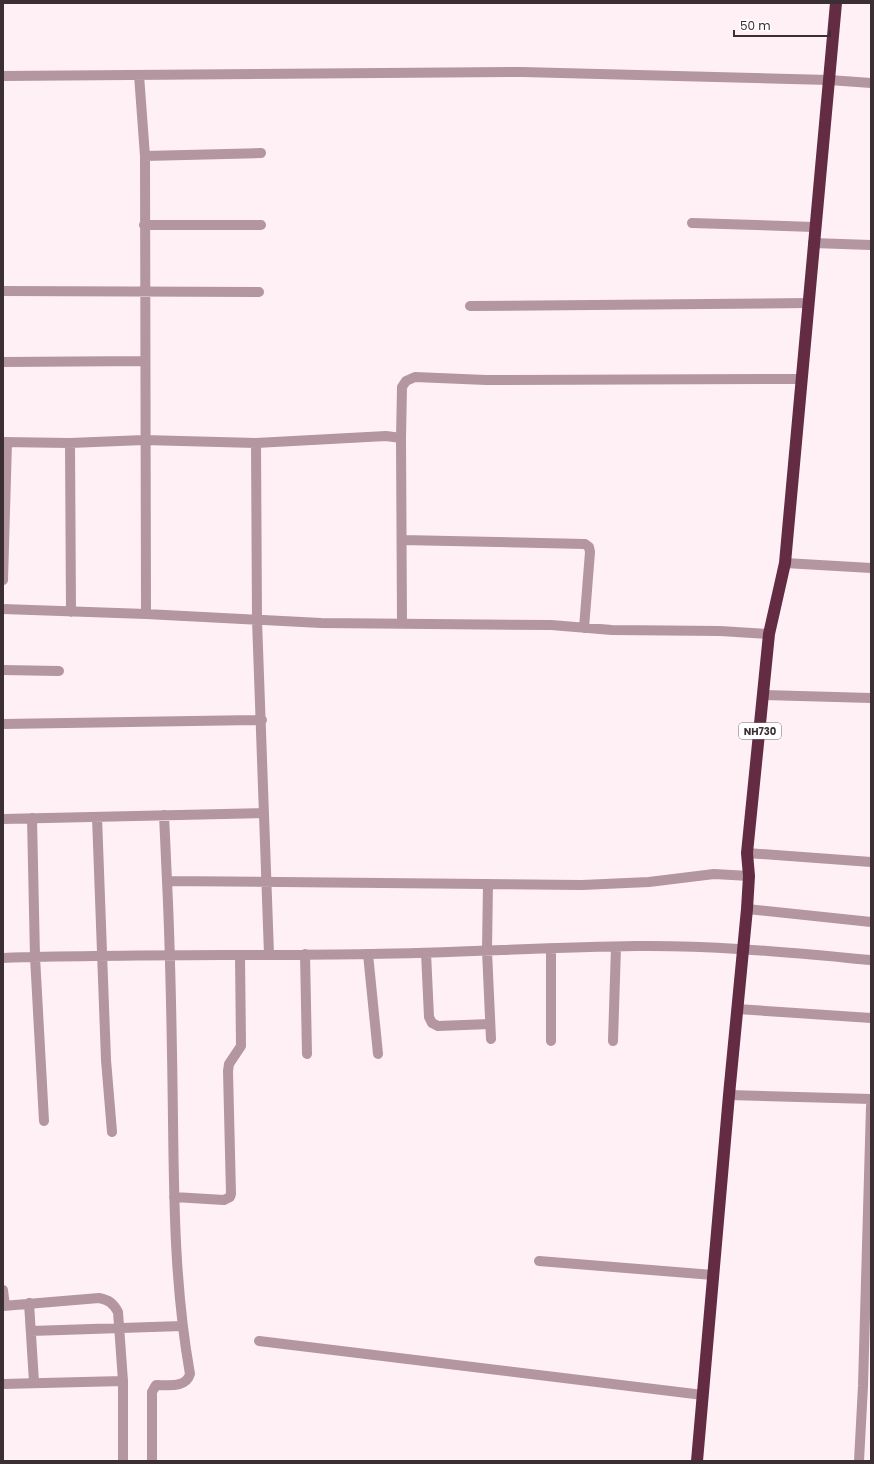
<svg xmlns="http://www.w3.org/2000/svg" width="874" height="1464" font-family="Poppins,sans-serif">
<rect width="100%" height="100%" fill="#fff0f5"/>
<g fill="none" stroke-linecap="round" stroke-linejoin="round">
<path stroke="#b496a0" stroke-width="10" d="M139,75L145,156L146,614
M3,76L522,72L829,80L871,83
M145,156L261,153
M692,223L814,227
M144,225H261
M813,243L871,245
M3,291L259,292
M470,306L808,303
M3,362L144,361
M401,438L402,387L406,381L415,377L486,380L801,379
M3,442L70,443L144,440L256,443
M70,443L71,612
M402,540L585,544L589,547L590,552L584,628
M785,563L871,568
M3,580L7,442
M3,609L146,614L321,623L551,625L612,630L720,631L769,634
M3,670L59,671
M764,695L871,698
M3,724L262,720
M164,815L167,881L582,885L649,882L714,874L749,876
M97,817L106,1060L112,1132
M32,818L35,957L44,1121
M3,819L264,813
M747,853L871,862
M488,884L487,951L491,1039
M747,909L871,922
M551,949V1041
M426,953L429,1017L432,1023L438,1026L490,1024
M269,954L257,620L256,443L386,436L401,438L402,623
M305,954L307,1054
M368,954L378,1054
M3,958C125,954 247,956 370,954C458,953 547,947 636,946C715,945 793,953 871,960
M737,1009L871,1018
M613,1041L616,947
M729,1095L871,1099
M174,1197L224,1200L230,1197L231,1194L228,1071L229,1064L241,1046L240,956
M539,1261L713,1275
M3,1290L5,1306
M29,1303L34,1382
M3,1306L99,1298C109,1300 113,1303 118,1312L123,1381V1461
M31,1331L182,1326
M259,1341L703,1395
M3,1384L123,1381
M152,1461V1392L156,1385C169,1385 186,1388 190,1374C175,1290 174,1206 173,1120C172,1041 171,961 167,881
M859,1461L863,1386L871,1106"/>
<path stroke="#632c43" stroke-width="12" d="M697,1461L729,1095L747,909L749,876L747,853L769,634L785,563L836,3"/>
</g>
<g text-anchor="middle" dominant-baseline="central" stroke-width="4" stroke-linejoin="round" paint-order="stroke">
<rect fill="#fff" stroke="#766d70" stroke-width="1" x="739" y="723" width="42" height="16" rx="3"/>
<g font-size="10" font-weight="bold" fill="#3c2f33">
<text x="760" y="731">NH730</text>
</g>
</g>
<rect width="874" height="1464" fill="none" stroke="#3c2f33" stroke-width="8"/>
<path d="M734 30v6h96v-6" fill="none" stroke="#3c2f33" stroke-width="2"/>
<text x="740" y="30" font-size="12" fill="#3c2f33" stroke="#ffffff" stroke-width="3" paint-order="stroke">50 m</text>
</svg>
